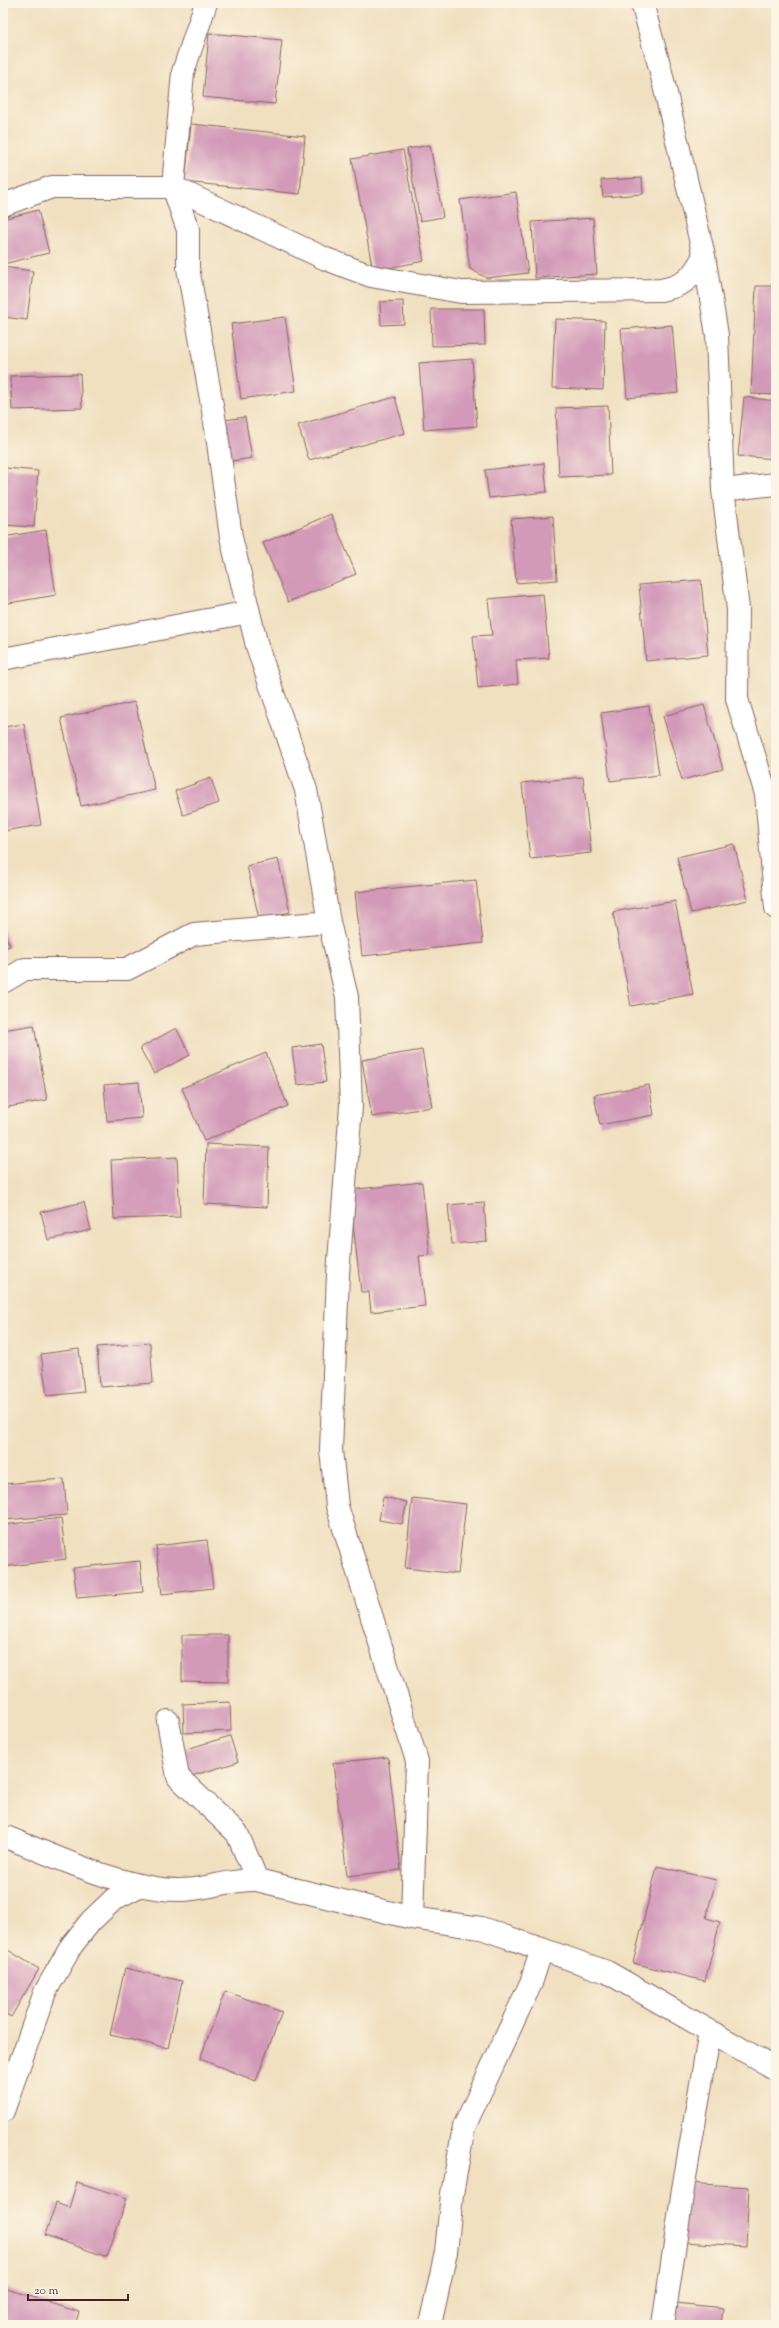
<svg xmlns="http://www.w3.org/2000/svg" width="779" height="2328" font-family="'Sorts Mill Goudy',serif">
<rect width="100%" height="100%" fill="#fcf5e5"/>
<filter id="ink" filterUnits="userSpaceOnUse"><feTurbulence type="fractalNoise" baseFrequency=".025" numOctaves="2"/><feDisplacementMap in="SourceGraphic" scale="8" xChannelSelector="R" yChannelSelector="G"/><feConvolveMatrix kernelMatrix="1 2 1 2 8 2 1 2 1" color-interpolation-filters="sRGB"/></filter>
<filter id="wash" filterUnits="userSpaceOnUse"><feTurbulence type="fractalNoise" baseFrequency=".012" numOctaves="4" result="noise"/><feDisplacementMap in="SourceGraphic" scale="16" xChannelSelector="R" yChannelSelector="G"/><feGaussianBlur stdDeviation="0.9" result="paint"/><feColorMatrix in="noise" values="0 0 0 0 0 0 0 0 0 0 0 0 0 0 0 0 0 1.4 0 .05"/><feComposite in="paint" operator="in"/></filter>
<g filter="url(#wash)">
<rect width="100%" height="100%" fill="#f0e0c0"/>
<g id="blocks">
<path fill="#d299b8" d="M209,33L282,40L275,104L203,97Z
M191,124L305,136L300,194L185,182Z
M430,145L443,217L420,221L407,149Z
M403,150L424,261L373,271L352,159Z
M642,178L643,194L603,197L601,180Z
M516,192L528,273L487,278L470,269L460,200Z
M38,210L49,253L3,264V219Z
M593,218L597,274L535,278L532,222Z
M3,267L33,271L27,320L3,317Z
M756,286H776V395L751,394Z
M403,301L404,324L381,325L380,302Z
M431,309H484L485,345L432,346Z
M285,317L296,391L241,399L231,324Z
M555,319L605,321L603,390L552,388Z
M672,325L678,393L627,398L621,329Z
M472,359L477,426L424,430L419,363Z
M80,374L82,408L12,410L10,376Z
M395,397L405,433L309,460L298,425Z
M744,397L776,401V459L738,456Z
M608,406L611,475L559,477L556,408Z
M245,417L252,458L225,462L219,421Z
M544,463L547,492L489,498L485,470Z
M6,468L38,471L34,527L3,525Z
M331,514L356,574L288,602L263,543Z
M553,516L557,580L516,583L511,519Z
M46,530L56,595L3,604V537Z
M701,580L708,655L646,661L639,585Z
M543,594L549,658L516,660L518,684L478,688L473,636L492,635L488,599Z
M135,702L155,790L81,806L61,718Z
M704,705L723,769L682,780L663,716Z
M649,706L659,775L610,781L601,713Z
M24,724L41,825L3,831V727Z
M583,777L591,853L530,859L522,783Z
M211,778L219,803L183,815L175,791Z
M734,844L748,900L691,913L677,857Z
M278,859L290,912L259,919L247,866Z
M476,880L483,943L362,956L355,892Z
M675,901L693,994L631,1006L613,912Z
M3,929L10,946L3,949Z
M34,1025L47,1100L3,1108V1030Z
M176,1028L190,1055L154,1074L140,1048Z
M321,1044L326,1082L297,1085L292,1048Z
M422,1050L432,1107L372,1117L362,1060Z
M266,1053L288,1106L204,1141L182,1088Z
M139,1082L142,1118L107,1121L104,1085Z
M649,1085L654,1115L600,1125L594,1095Z
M206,1144L269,1147L267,1207L204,1204Z
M177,1157L180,1217L114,1219L111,1160Z
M422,1182L430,1255L419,1256L425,1306L371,1312L369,1292H361L349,1190Z
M84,1202L91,1230L48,1240L41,1212Z
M484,1202L487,1241L452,1244L448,1205Z
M150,1343L153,1383L100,1387L97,1347Z
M79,1349L84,1392L47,1396L41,1354Z
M64,1479L67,1515L3,1520V1484Z
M383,1497L407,1502L402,1524L379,1520Z
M412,1498L466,1504L458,1574L405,1568Z
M61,1518L66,1559L3,1567V1525Z
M207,1540L213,1588L162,1594L156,1546Z
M140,1561L143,1592L77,1598L73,1568Z
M182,1635H228V1682L182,1681Z
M230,1702L231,1731L184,1733L183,1704Z
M230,1736L238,1762L188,1777L180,1751Z
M388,1757L401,1870L347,1876L333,1763Z
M657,1866L716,1880L706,1918L720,1922L705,1981L633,1963Z
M3,1947L39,1969L11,2017L3,2012Z
M125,1968L182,1981L168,2048L110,2035Z
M225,1991L282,2012L256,2081L200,2059Z
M77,2182L127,2198L107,2257L45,2235L56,2203L69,2208Z
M686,2183L749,2187L746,2246L683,2242Z
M4,2288L79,2312L75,2325H3Z
M676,2303L723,2308L721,2325H673Z"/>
</g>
</g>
<g filter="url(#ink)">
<use href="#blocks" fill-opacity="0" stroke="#84635f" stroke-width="1"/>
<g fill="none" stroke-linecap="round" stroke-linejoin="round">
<g stroke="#84635f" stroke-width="24">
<path id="minor" d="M206,3L183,72L173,187L188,230V268L216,428L231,537L257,646L306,790L329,922L347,997L351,1106L338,1274L331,1450L337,1506L417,1761L412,1918
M642,3L660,68L704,256L717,335L723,490L738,609L737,699L766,794L776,908
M3,205L52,187H173L326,259L371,276L461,292L661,290C686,285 691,279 704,256
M723,490L776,484
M3,659L249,612
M3,982L25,969H127L194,934L329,922
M168,1721L178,1777L237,1833L257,1880
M3,1836C56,1856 122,1889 178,1890C202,1891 229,1879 257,1880L412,1918L481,1928L607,1972L776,2069
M3,2111L45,1992L72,1945L91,1921L114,1899L139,1886
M430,2325L446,2252L452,2194L464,2127L531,1983L542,1949
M663,2325L683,2189L710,2031"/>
</g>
<use href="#minor" stroke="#fff" stroke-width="22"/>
</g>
</g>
<rect width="779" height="2328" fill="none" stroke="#fcf5e5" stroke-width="16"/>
<path d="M28 2294v6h100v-6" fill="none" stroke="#4a1f2b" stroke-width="2"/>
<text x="34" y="2294" font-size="12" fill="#4a1f2b" stroke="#fcf5e5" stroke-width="3" paint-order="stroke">20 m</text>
</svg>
